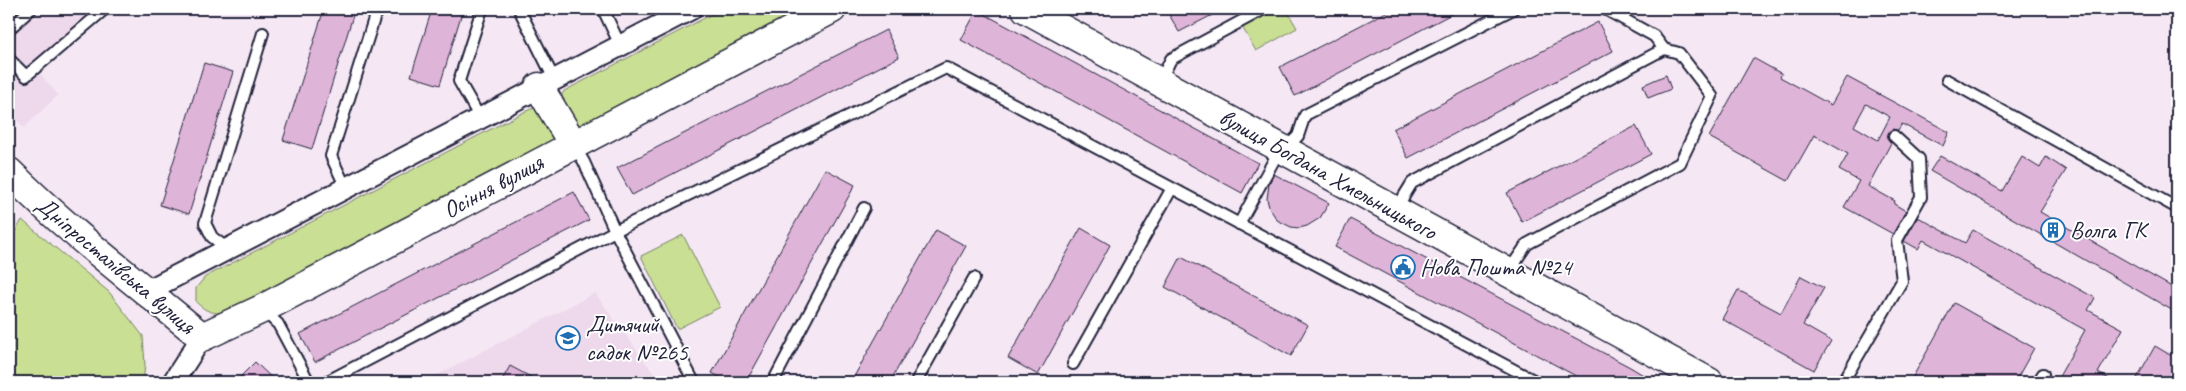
<svg xmlns="http://www.w3.org/2000/svg" width="2186" height="391" font-family="Caveat,sans-serif">
<rect width="100%" height="100%" fill="#f5e8f4"/>
<filter id="ink" filterUnits="userSpaceOnUse"><feTurbulence type="fractalNoise" baseFrequency=".02" numOctaves="2"/><feDisplacementMap in="SourceGraphic" scale="10" xChannelSelector="R" yChannelSelector="G"/><feConvolveMatrix kernelMatrix="1 2 1 2 8 2 1 2 1" color-interpolation-filters="sRGB"/></filter>
<g filter="url(#ink)">
<path fill="#eed8ec" d="M9,9H115L37,70L58,95L24,128L9,111Z
M595,293L660,382H424Z"/>
<path fill="#c9df94" stroke="#768068" d="M722,9H808L575,129L560,98L564,91Z
M1270,9H1286L1297,28L1256,51L1241,25Z
M537,107L555,138L549,145L232,312C216,314 208,314 196,302V288L205,277L526,111Z
M22,220L109,292L143,336L145,365L143,382H9V241Z
M683,235L720,307L677,329L641,256Z"/>
<path fill="#dfb4d9" stroke="#22223b" fill-rule="evenodd" d="M324,9H355L312,149L283,140Z
M432,9H463L440,85L411,76Z
M1166,9H1224L1179,32Z
M1392,9H1461L1295,96L1280,67Z
M977,10L1258,163L1242,193L961,40Z
M1598,22L1613,51L1408,158L1393,129Z
M886,30L899,57L632,195L617,168Z
M1753,58L1782,74L1780,77L1831,105L1847,77L1949,132L1943,146L1902,124L1898,130L1892,129L1889,132L1887,138L1891,143L1868,186L1895,201L1894,204L1906,211L1893,234L1844,207L1859,181L1839,170L1848,154L1814,135L1788,181L1709,137ZM1866,104L1890,117L1878,140L1854,126Z
M204,63L233,72L189,214L160,205Z
M1666,75L1671,89L1648,98L1643,85Z
M1636,126L1651,154L1522,222L1507,193Z
M1940,156L2002,191L2022,157L2040,168L2046,157L2066,170L2040,212L2177,290V313L1930,171Z
M825,169L855,185L746,382H729L712,373Z
M1274,174L1329,203L1320,218L1307,226L1299,228L1291,227L1277,220L1269,207L1267,199L1269,184Z
M574,192L589,220L315,362L300,334Z
M1918,217L1965,243L1973,230L2095,298L2088,310L2123,329L2098,373L2115,382H2056L2085,330L1923,240L1918,249L1904,241Z
M1350,219L1630,367L1655,382H1587L1496,333L1335,247Z
M1081,228L1110,245L1038,375L1008,358Z
M936,230L966,246L890,382H851Z
M1181,257L1308,325L1291,356L1165,287Z
M1801,276L1824,288L1803,325L1831,341L1814,370L1722,319L1738,290L1781,313Z
M1954,303L2034,348L2015,382H1910Z
M2155,346L2177,359V382H2144L2137,378Z
M255,362L276,382H235Z
M510,366L540,382H501Z"/>
<g fill="none" stroke-linecap="round" stroke-linejoin="round">
<g stroke="#22223b" stroke-width="14">
<path id="lane" d="M519,9L554,79
M603,9L620,45
M9,29L31,9
M9,59L26,76L105,9
M1947,80L2177,208
M1160,81L1171,59L1264,9
M480,118L459,81L482,9
M575,147L584,162L615,231L694,382
M346,188L331,156L377,9
M1396,209L1412,183L1664,49
M1239,224L1274,160L1298,136L1305,115L1513,9
M228,249L212,237L205,223L263,33
M1508,272L1527,244L1680,163L1712,96L1679,53L1664,49L1654,36L1605,9
M264,311L278,324L309,382
M1073,364L1172,188
M326,382L615,231L946,68L1537,382
M773,382L864,208
M916,382L974,278
M1843,382L1902,281L1897,240L1921,197L1919,159L1894,136
M2038,382L2043,374"/>
</g>
<g stroke="#22223b" stroke-width="24">
<path id="street" d="M147,291L691,9
M173,382L202,337"/>
</g>
<g stroke="#22223b" stroke-width="31">
<path id="secondary" d="M1026,9L1709,382
M539,87L573,144
M9,172C69,232 137,283 202,337L262,309L832,9"/>
</g>
<use href="#lane" stroke="#fff" stroke-width="10"/>
<use href="#street" stroke="#fff" stroke-width="20"/>
<use href="#secondary" stroke="#fff" stroke-width="28"/>
</g>
</g>
<defs>
<g id="building-ring" transform="scale(1.25)"><circle r="9.5" fill="#fff" stroke="#1f6fb2" stroke-width="1.5"/><path d="M-4-6H4V6H1V3H-1V6H-4ZM-2.5-4.3h1.7v1.8h-1.7ZM.8-4.3h1.7v1.8H.8ZM-2.5-1h1.7V.8h-1.7ZM.8-1h1.7V.8H.8Z" fill="#1f6fb2"/></g>
<g id="civic-ring" transform="scale(1.25)"><circle r="9.5" fill="#fff" stroke="#1f6fb2" stroke-width="1.5"/><path d="M-.6-6.5H3V-4.5H.6V-3L4-1V1h2V6H-6V1h2V-1L-.6-3ZM-1.2 2.5V6h2.4V2.5Z" fill="#1f6fb2"/></g>
<g id="school-ring" transform="scale(1.25)"><circle r="9.5" fill="#fff" stroke="#1f6fb2" stroke-width="1.5"/><path d="M0-5L7-2L0 1L-7-2ZM-4 1L0 2.5L4 1V4Q0 6-4 4Z" fill="#1f6fb2"/></g>
</defs>
<g fill-rule="evenodd">
<use href="#building-ring" x="2053" y="230"/>
<use href="#civic-ring" x="1403" y="267"/>
<use href="#school-ring" x="568" y="338"/>
</g>
<g text-anchor="middle" dominant-baseline="central" stroke-width="4" stroke-linejoin="round" paint-order="stroke">
<g font-size="24" fill="#22223b" stroke="#fff">
<text transform="translate(1328 174) rotate(29)">вулиця Богдана Хмельницького</text>
<text transform="translate(493 186) rotate(-28)">Осіння вулиця</text>
<text transform="translate(116 265) rotate(40)">Дніпросталівська вулиця</text>
</g>
<g font-size="24" fill="#22223b" stroke="#fff" text-anchor="start">
<text x="2070" y="230">Волга ГК</text>
<text x="1420" y="267">Нова Пошта №24</text>
<text x="586" y="324">Дитячий<tspan x="586" dy="28">садок №265</tspan></text>
</g>
</g>
<rect width="2186" height="391" fill="none" stroke="#fff" stroke-width="30"/>
<rect x="15" y="15" width="2156" height="361" fill="none" stroke="#22223b" stroke-width="2" filter="url(#ink)"/>
</svg>
